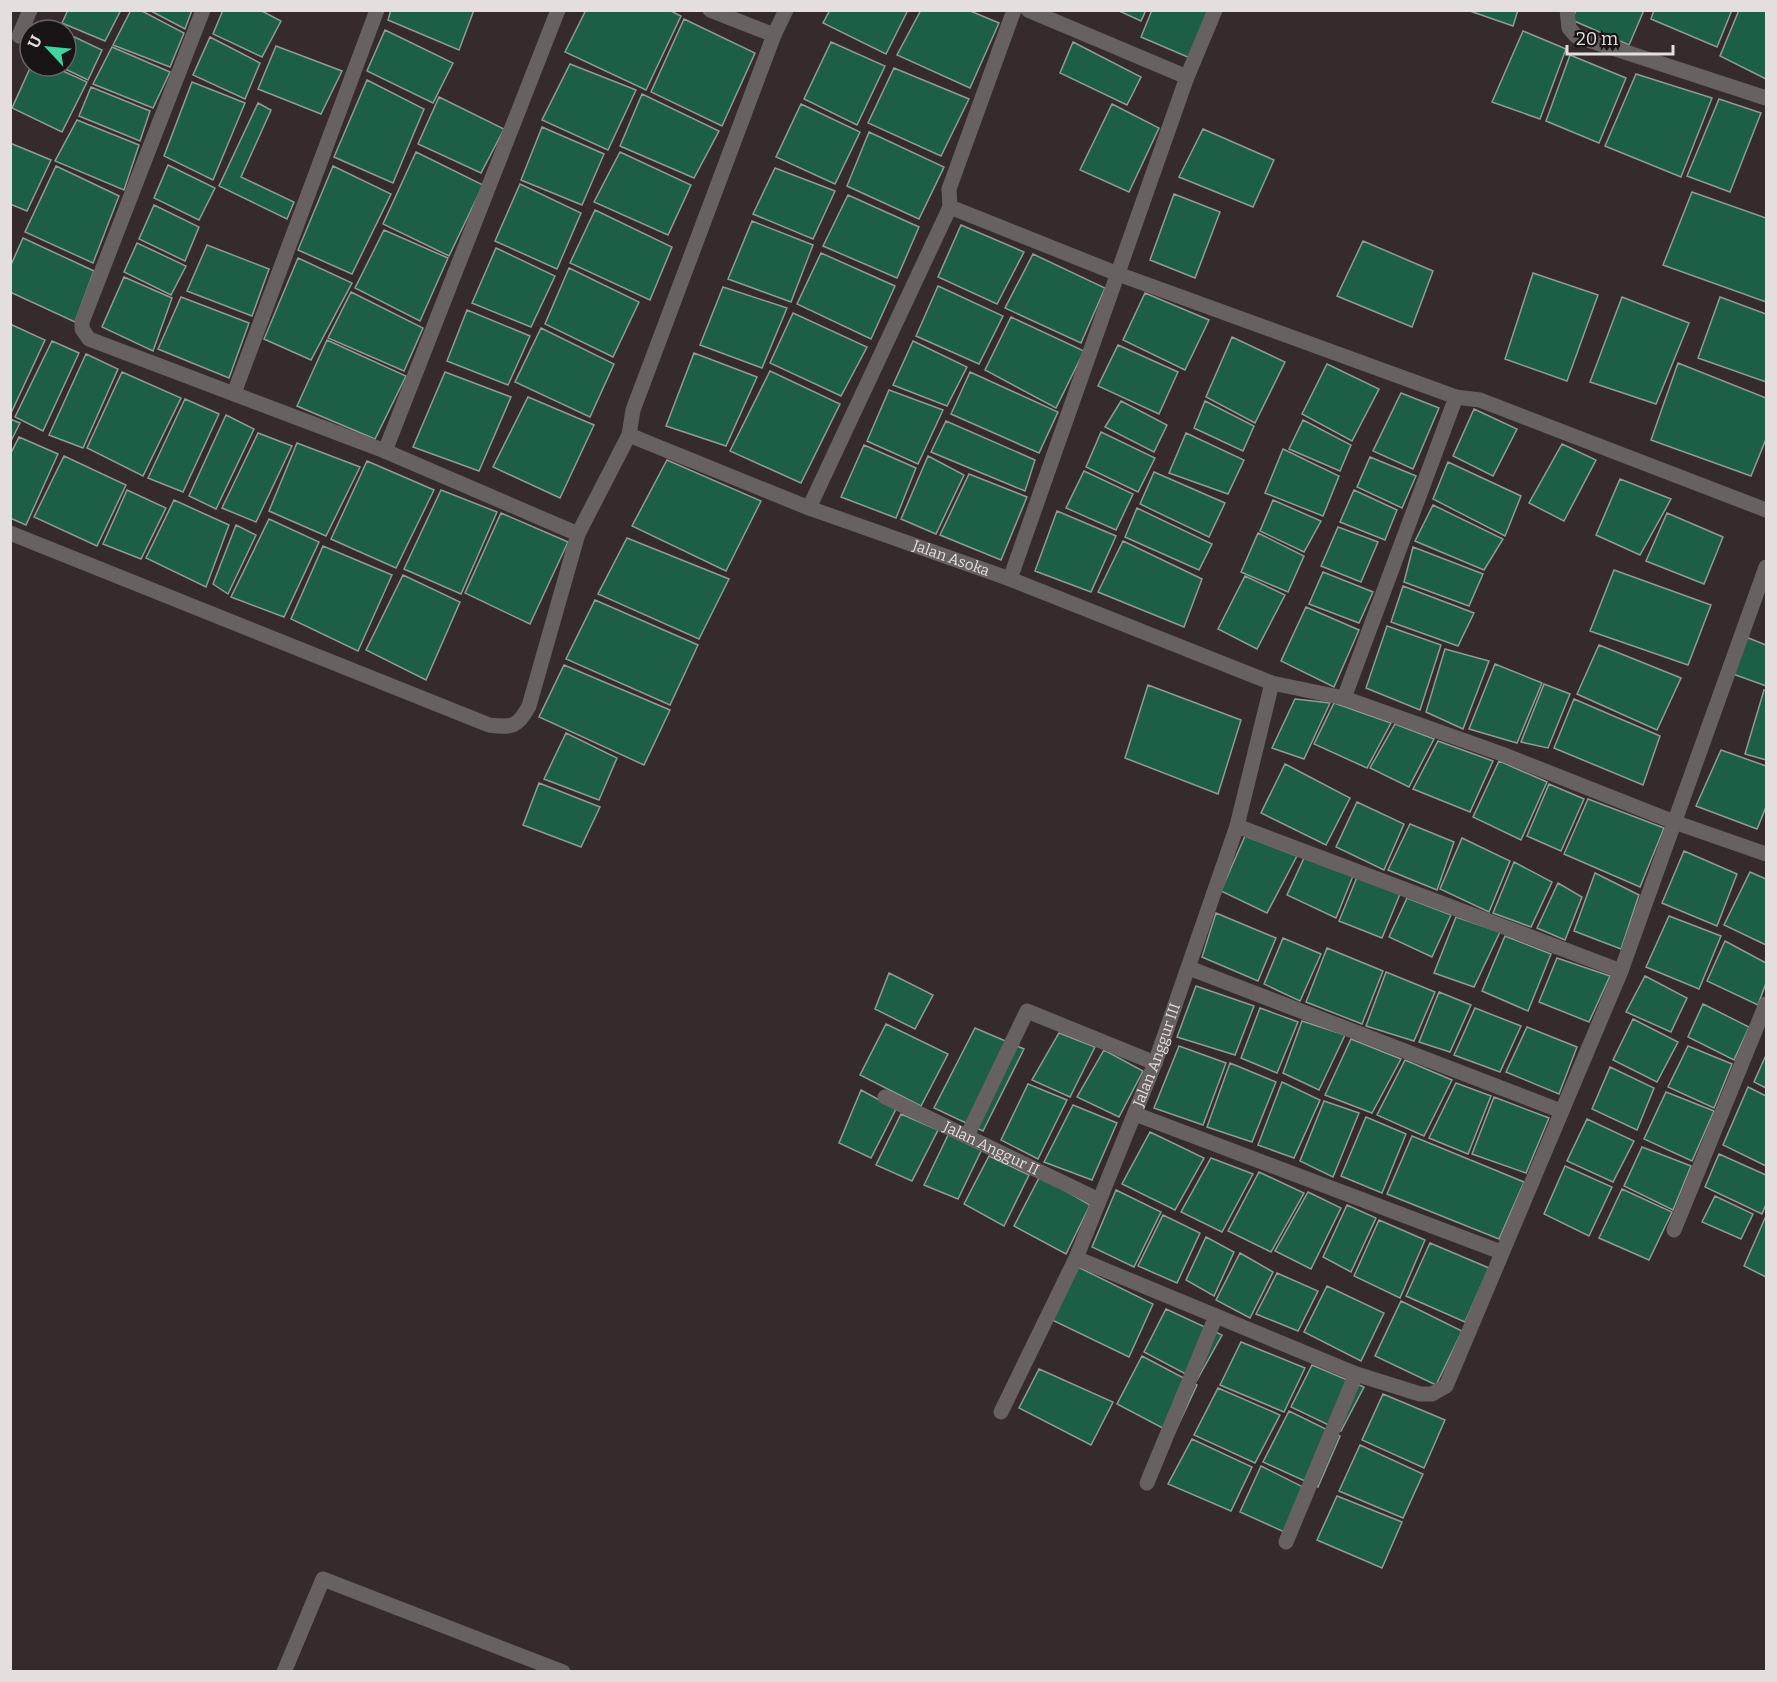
<svg xmlns="http://www.w3.org/2000/svg" width="1777" height="1682" font-family="Bitter,serif">
<rect width="100%" height="100%" fill="#352b2c"/>
<path fill="#1c5e46" stroke="#909b96" stroke-width="1.5" d="M68,10H121L105,41L62,23Z
M131,10H140L184,33L170,67L113,45Z
M149,10H192L185,29Z
M223,10H260L281,21L262,57L213,34Z
M391,10H474L459,50L388,20Z
M586,10H669L681,16L646,90L565,52Z
M830,10H908L886,54L823,23Z
M921,10H968L999,23L970,88L897,55Z
M1117,10H1146L1141,21Z
M1152,10H1210L1190,58L1141,37Z
M1467,10H1518L1513,26Z
M1576,10H1644L1629,45L1572,20Z
M1654,10H1732L1717,47L1651,19Z
M1739,10H1766V79L1720,56Z
M684,19L755,53L722,126L651,92Z
M385,30L453,63L433,103L367,71Z
M1523,31L1566,49L1540,119L1492,102Z
M66,33L102,50L88,80L59,66H66Z
M210,37L260,63L245,99L193,75Z
M831,42L885,66L857,125L804,99Z
M1073,42L1141,77L1127,105L1060,73Z
M276,46L342,71L321,114L258,89Z
M112,47L170,72L153,108L93,84Z
M1570,55L1626,78L1599,143L1546,121Z
M570,64L636,90L608,150L542,120Z
M31,66H52L87,82L62,132L12,108Z
M894,68L969,99L941,156L868,123Z
M1636,74L1712,98L1681,177L1605,146Z
M367,80L424,109L393,183L334,157Z
M192,82L245,103L213,180L164,156Z
M91,87L150,111L140,141L79,116Z
M642,94L719,131L694,178L620,146Z
M439,97L504,129L481,173L418,144Z
M1719,99L1761,113L1730,192L1687,176Z
M258,103L271,110L241,177L294,202L287,219L219,186Z
M801,104L860,132L835,184L776,157Z
M1112,104L1159,128L1129,192L1080,170Z
M77,120L139,145L124,190L55,161Z
M542,127L604,154L582,205L521,180Z
M1203,129L1274,160L1253,207L1179,177Z
M869,132L944,167L919,219L847,186Z
M10,143L51,160L27,211L10,204Z
M416,152L483,185L449,256L383,224Z
M620,152L691,185L668,235L594,202Z
M168,165L215,188L199,220L154,198Z
M56,166L119,196L93,263L25,232Z
M333,166L391,194L352,274L298,250Z
M775,168L835,191L813,239L753,214Z
M520,184L581,213L557,269L495,241Z
M1692,192L1766,218V302L1663,265Z
M1174,194L1220,212L1195,278L1150,260Z
M848,195L919,227L897,278L823,246Z
M154,205L199,227L185,261L139,239Z
M595,210L672,247L650,300L570,263Z
M752,221L813,245L791,302L728,279Z
M961,225L1024,252L997,304L938,277Z
M384,230L448,258L420,321L355,288Z
M23,238L94,271L75,322L10,292V267Z
M1363,241L1433,271L1412,327L1337,296Z
M137,243L186,266L171,295L124,272Z
M207,245L269,269L252,316L187,291Z
M496,248L555,276L531,327L472,303Z
M821,253L895,286L871,339L797,304Z
M1033,254L1105,288L1081,343L1005,308Z
M298,258L352,283L311,360L264,339Z
M569,268L639,302L613,357L545,324Z
M1533,273L1598,295L1567,381L1505,359Z
M124,277L172,298L153,351L102,327Z
M938,286L1003,316L979,364L916,336Z
M723,287L787,308L762,368L700,345Z
M351,292L423,328L404,371L328,338Z
M1145,293L1209,320L1185,370L1123,340Z
M181,297L249,323L229,378L158,349Z
M1622,297L1689,323L1656,404L1590,382Z
M1720,297L1766,314V382L1698,358Z
M467,310L530,336L508,385L447,361Z
M793,313L867,347L841,396L770,363Z
M1011,317L1084,351L1056,408L985,370Z
M10,324L45,340L12,411L10,410Z
M541,328L614,364L590,417L515,382Z
M1232,337L1285,362L1255,423L1206,397Z
M327,340L406,376L375,439L297,406Z
M52,341L79,353L43,431L15,417Z
M913,341L967,367L947,406L893,385Z
M1118,345L1178,372L1159,414L1098,386Z
M694,353L757,377L726,446L666,426Z
M86,354L118,369L83,448L49,435Z
M1678,363L1766,398V439L1751,476L1651,440Z
M1327,364L1379,389L1352,441L1302,414Z
M770,371L840,404L801,483L730,451Z
M122,372L181,398L143,476L87,448Z
M445,372L511,397L479,471L413,447Z
M970,372L1058,412L1039,453L951,414Z
M889,390L943,410L918,464L867,441Z
M1401,393L1439,408L1413,469L1373,451Z
M528,397L594,425L560,498L493,467Z
M185,399L219,414L183,492L148,478Z
M1121,401L1167,425L1154,452L1105,427Z
M1205,401L1254,426L1243,451L1194,428Z
M1474,409L1517,429L1493,476L1453,456Z
M226,415L254,429L216,509L189,496Z
M10,419L20,423L10,443Z
M1303,420L1351,445L1340,471L1289,449Z
M946,421L1035,460L1025,491L931,452Z
M1101,432L1155,458L1138,492L1086,467Z
M258,433L292,446L256,522L222,508Z
M1186,433L1244,460L1228,494L1169,473Z
M19,437L58,454L26,525L10,518V455Z
M297,443L360,467L326,536L269,511Z
M1562,444L1596,460L1564,521L1529,503Z
M864,445L916,468L896,518L841,497Z
M1283,449L1339,476L1323,516L1265,493Z
M64,456L126,485L97,546L34,517Z
M928,456L964,475L936,534L901,519Z
M1370,457L1416,476L1402,508L1357,487Z
M667,460L761,501L726,571L632,526Z
M367,461L434,490L396,568L331,539Z
M1448,462L1521,496L1505,536L1433,499Z
M1084,471L1133,494L1116,530L1066,508Z
M1154,472L1225,503L1209,537L1140,504Z
M969,474L1027,497L1001,560L940,535Z
M1620,479L1671,499L1640,555L1596,535Z
M127,490L166,508L141,559L103,544Z
M441,490L497,512L461,594L404,569Z
M1354,490L1397,510L1385,540L1340,522Z
M174,500L229,525L206,587L146,558Z
M1273,500L1321,521L1304,552L1260,531Z
M1433,505L1503,539L1484,570L1415,541Z
M1137,508L1212,544L1199,570L1125,537Z
M1057,511L1116,536L1091,592L1035,571Z
M501,513L568,542L530,624L465,593Z
M1667,513L1723,537L1704,584L1646,561Z
M269,519L319,542L284,617L231,597Z
M236,525L256,535L228,594L213,584Z
M1338,527L1378,542L1361,582L1321,566Z
M1258,533L1304,556L1288,592L1241,572Z
M627,538L729,579L699,639L598,594Z
M1123,541L1202,579L1184,627L1098,592Z
M323,546L392,575L358,651L291,619Z
M1413,547L1483,574L1469,606L1404,582Z
M1614,570L1711,605L1688,665L1590,631Z
M1323,572L1373,592L1359,623L1309,604Z
M403,575L460,602L426,680L366,650Z
M1245,576L1285,595L1257,649L1218,629Z
M1403,586L1474,613L1458,646L1391,622Z
M595,600L698,645L670,705L566,659Z
M1306,607L1359,630L1334,687L1281,661Z
M1387,626L1441,645L1420,710L1366,688Z
M1746,637L1766,645V686L1733,674Z
M1599,645L1681,678L1657,730L1577,694Z
M1445,649L1489,661L1463,729L1426,712Z
M1495,664L1542,683L1517,743L1469,729Z
M564,665L670,710L644,765L539,717Z
M1544,684L1570,694L1548,748L1521,742Z
M1148,685L1241,720L1218,794L1125,758Z
M1764,690L1766,691V760L1745,754Z
M1295,699L1330,703L1304,759L1272,748Z
M1574,699L1660,736L1643,785L1554,748Z
M1334,703L1391,723L1367,768L1314,744Z
M1395,724L1434,739L1409,787L1370,768Z
M566,733L617,758L599,800L544,779Z
M1438,741L1493,761L1470,812L1413,789Z
M1721,750L1766,766V807L1757,829L1696,806Z
M1499,761L1547,782L1521,840L1473,817Z
M1285,764L1350,798L1326,845L1261,813Z
M539,783L600,807L581,847L523,825Z
M1549,784L1584,799L1561,851L1527,836Z
M1588,799L1664,828L1640,887L1564,854Z
M1357,802L1404,824L1384,870L1336,847Z
M1410,824L1454,842L1437,890L1388,870Z
M1245,836L1297,856L1267,913L1221,891Z
M1462,838L1510,861L1489,912L1440,889Z
M1684,851L1737,874L1717,926L1662,903Z
M1304,858L1353,876L1336,918L1287,895Z
M1514,862L1552,882L1531,927L1493,913Z
M1750,872L1766,879V945L1724,925Z
M1595,873L1639,895L1621,949L1574,931Z
M1357,877L1400,894L1382,938L1339,921Z
M1558,883L1582,897L1565,940L1537,928Z
M1407,898L1451,915L1432,957L1389,937Z
M1216,913L1276,938L1258,981L1202,957Z
M1669,916L1721,936L1699,989L1646,967Z
M1456,917L1500,932L1474,987L1434,973Z
M1505,936L1551,954L1528,1011L1482,991Z
M1283,938L1321,954L1300,1001L1264,984Z
M1725,941L1766,963V983L1758,1005L1707,981Z
M1327,948L1383,971L1362,1024L1306,1002Z
M1557,958L1610,976L1589,1022L1539,1002Z
M1386,972L1435,992L1414,1041L1366,1026Z
M889,973L933,995L915,1029L875,1009Z
M1645,976L1687,998L1671,1032L1626,1012Z
M1196,986L1254,1006L1235,1055L1177,1037Z
M1439,992L1471,1005L1450,1052L1419,1042Z
M1703,1004L1749,1027L1734,1060L1688,1037Z
M1260,1008L1298,1022L1277,1073L1241,1058Z
M1475,1008L1521,1026L1500,1072L1454,1055Z
M1633,1019L1678,1042L1657,1082L1613,1060Z
M1302,1021L1345,1035L1319,1090L1283,1073Z
M886,1024L948,1054L921,1106L860,1075Z
M1527,1027L1577,1047L1559,1094L1506,1072Z
M975,1028L1024,1049L983,1131L934,1108Z
M1059,1033L1095,1047L1070,1097L1032,1080Z
M1351,1039L1401,1059L1372,1113L1325,1095Z
M1179,1046L1226,1063L1203,1125L1154,1108Z
M1688,1046L1732,1064L1714,1108L1668,1087Z
M1104,1050L1143,1071L1119,1117L1077,1097Z
M1766,1055V1088L1754,1082Z
M1405,1060L1452,1080L1424,1136L1377,1115Z
M1230,1063L1276,1082L1252,1142L1207,1127Z
M1610,1067L1654,1088L1637,1130L1592,1109Z
M1282,1082L1320,1100L1294,1158L1258,1145Z
M1456,1083L1491,1096L1468,1154L1429,1138Z
M1028,1084L1067,1100L1038,1159L1001,1140Z
M1748,1087L1766,1096V1166L1723,1145Z
M861,1090L896,1109L871,1158L839,1143Z
M1666,1092L1714,1111L1692,1161L1644,1139Z
M1494,1097L1549,1118L1526,1173L1472,1154Z
M1324,1101L1359,1113L1333,1177L1300,1161Z
M1073,1105L1117,1123L1092,1180L1044,1162Z
M901,1114L938,1130L912,1181L876,1165Z
M1366,1117L1406,1134L1382,1193L1341,1176Z
M1587,1119L1634,1141L1613,1182L1567,1161Z
M1150,1132L1204,1158L1175,1210L1122,1184Z
M949,1133L982,1149L958,1199L924,1185Z
M1412,1136L1524,1182L1499,1239L1387,1194Z
M1642,1147L1691,1166L1673,1210L1624,1186Z
M1719,1154L1766,1175V1204L1762,1214L1705,1187Z
M989,1156L1029,1175L1004,1226L964,1204Z
M1211,1158L1253,1174L1222,1232L1181,1212Z
M1565,1166L1612,1187L1589,1236L1544,1214Z
M1259,1172L1304,1193L1271,1252L1228,1231Z
M1040,1176L1090,1205L1066,1254L1014,1226Z
M1622,1189L1672,1212L1649,1260L1599,1238Z
M1116,1190L1161,1212L1134,1267L1092,1247Z
M1308,1192L1341,1208L1311,1269L1275,1251Z
M1715,1196L1753,1214L1741,1239L1702,1222Z
M1347,1205L1376,1218L1351,1272L1323,1257Z
M1163,1215L1200,1233L1177,1283L1138,1266Z
M1766,1216V1277L1744,1266Z
M1379,1220L1425,1240L1400,1298L1354,1276Z
M1206,1237L1234,1252L1214,1296L1186,1280Z
M1430,1243L1489,1268L1465,1322L1406,1296Z
M1240,1253L1273,1272L1250,1318L1216,1300Z
M1076,1266L1153,1304L1129,1357L1050,1319Z
M1277,1273L1318,1291L1298,1331L1256,1314Z
M1327,1286L1384,1313L1361,1361L1304,1332Z
M1401,1301L1462,1331L1436,1385L1375,1356Z
M1166,1309L1222,1335L1197,1380L1144,1352Z
M1241,1342L1305,1368L1284,1412L1220,1385Z
M1142,1356L1197,1385L1174,1434L1117,1404Z
M1312,1365L1364,1387L1341,1431L1291,1407Z
M1039,1369L1113,1402L1091,1445L1019,1408Z
M1218,1388L1280,1415L1255,1463L1194,1435Z
M1383,1394L1445,1420L1424,1468L1362,1440Z
M1289,1411L1340,1436L1318,1487L1263,1462Z
M1192,1439L1252,1467L1231,1511L1168,1484Z
M1360,1445L1423,1474L1403,1518L1339,1491Z
M1261,1466L1313,1492L1291,1535L1240,1512Z
M1337,1496L1402,1522L1382,1568L1317,1540Z"/>
<g fill="none" stroke-linecap="round" stroke-linejoin="round">
<g stroke="#676162" stroke-width="15">
<path d="M203,10L82,322V329L89,339L385,451L578,534"/>
<path d="M710,10L774,35"/>
<path d="M1028,10L1187,77"/>
<path d="M1567,10L1569,28L1576,36L1766,98"/>
<path d="M19,36L30,10"/>
<path d="M950,207L1118,274L1456,397L1480,400L1766,510"/>
<path d="M234,393L377,10"/>
<path id="s1" d="M629,435L809,508L1010,579L1272,683L1344,698L1502,754L1674,822L1766,854"/>
<path d="M385,451L558,10"/>
<path d="M809,508L950,207L949,189L1014,10"/>
<path d="M10,533L489,725C512,728 518,727 529,706L578,534L629,435L633,410L774,35L786,10"/>
<path d="M1010,579L1187,77L1215,10"/>
<path d="M1344,698L1456,397"/>
<path d="M1237,826L1621,971"/>
<path d="M1189,968L1561,1111"/>
<path id="s2" d="M885,1097L1099,1200"/>
<path d="M1135,1114L1501,1252"/>
<path d="M967,1136L1027,1011L1155,1063"/>
<path d="M1674,1230L1766,1004"/>
<path d="M1076,1258L1356,1374L1420,1394H1432L1446,1386L1621,971L1766,567"/>
<path id="s3" d="M1001,1412L1076,1258L1155,1063L1237,826L1272,683"/>
<path d="M1147,1483L1216,1316"/>
<path d="M1286,1542L1356,1374"/>
<path d="M284,1672L323,1579L563,1672"/>
</g>
</g>
<g text-anchor="middle" dominant-baseline="central" stroke-width="4.5" stroke-linejoin="round" paint-order="stroke">
<g font-size="15" fill="#e4dede" stroke="#191415">
<text stroke="none"><textPath href="#s1" startOffset="345">Jalan Asoka</textPath></text>
<text stroke="none"><textPath href="#s3" startOffset="390">Jalan Anggur III</textPath></text>
<text stroke="none"><textPath href="#s2" startOffset="118">Jalan Anggur II</textPath></text>
</g>
</g>
<rect width="1777" height="1682" fill="none" stroke="#e4dede" stroke-width="24"/>
<g transform="translate(48 48) rotate(296)"><circle r="28" fill="#191415" stroke="#6a6565" stroke-width="1.5"/>
<path d="M0-4.5L10 22L0 15L-10 22Z" fill="#40d4a1"/>
<text y="-9" font-size="16" font-weight="bold" text-anchor="middle" fill="#e4dede">U</text>
</g>
<path d="M1567 45v9h106v-9" fill="none" stroke="#e4dede" stroke-width="3"/>
<text x="1576" y="45" font-size="18" fill="#e4dede" stroke="#191415" stroke-width="4.5" paint-order="stroke">20 m</text>
</svg>
